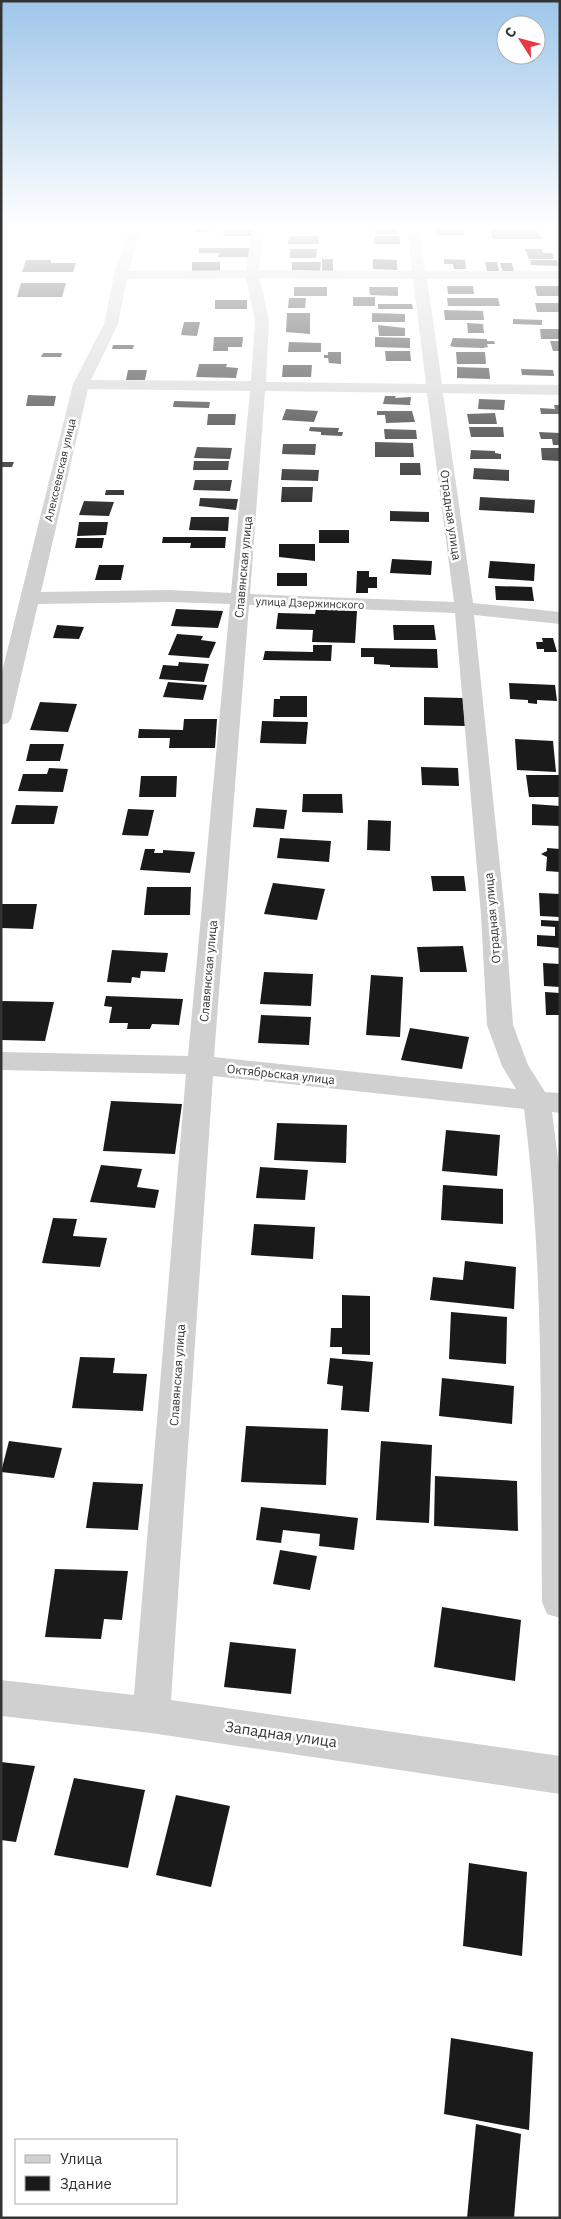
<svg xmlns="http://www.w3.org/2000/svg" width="561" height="2219" font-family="'IBM Plex Sans',sans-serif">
<rect width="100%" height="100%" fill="#fff"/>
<path fill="#1a1a1a" d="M195,229H211L210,232H194Z
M224,229H251V236H223Z
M374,229H397V234H374Z
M436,229H464L465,235H437Z
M490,229H507L510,233L508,229H537L542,239H493Z
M289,236H319V244H288Z
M374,236H399L400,244H374Z
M199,248H249V257H218L219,253H199Z
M290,249H317L316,258H290Z
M525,249H542L543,253H552L554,259H529Z
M322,259H333V271H322Z
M373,259L397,260V270L373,269Z
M444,259L465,260L466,269H454L453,264H444Z
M26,260H51V263H76L73,272H22Z
M530,260H557L558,266L531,265Z
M192,262H220V272H192Z
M292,262H321L320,271L292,270Z
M485,262H497L499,271H487Z
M500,263H512L514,272H503Z
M21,283H66L62,297H17Z
M447,286H473L474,294H448Z
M535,286H560V296H537Z
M294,287H327V296H294Z
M369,287H398V296L370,295Z
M353,297H375V306H353Z
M289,298H306L305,308H288Z
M447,298H498L500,306H448Z
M215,300H247V309H215Z
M535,303H560V312H537Z
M378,304H412L413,309H378Z
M444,310L483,311L484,320H445Z
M287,313H310V334L286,332Z
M372,313L405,314V322H372Z
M513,319L542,320V325L513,324Z
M184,322H200L197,336L181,335Z
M467,323L483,324L484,333H468Z
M378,325L405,328V336H379Z
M540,329H560V339H541Z
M214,337H243L242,347H228V351H213Z
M375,337L410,338V348L375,347Z
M453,338L487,339V341H494L495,344H487L488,347L483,348L454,347L450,346Z
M550,341H560V351H553Z
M289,342L321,343V352H288Z
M113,345H134L133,349H112Z
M385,351H410L411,361H386Z
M328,352H341V364L329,363L328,358H324V355H328Z
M456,352H485L486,364H457Z
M43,353H62L61,357H41Z
M199,364H227L226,367L238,368L236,378L196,377Z
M283,365H312L311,377H282Z
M457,367L489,368L490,379L457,378Z
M521,369L553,370L554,376L522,375Z
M128,370H147L145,380H126Z
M28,395L56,396L54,406H26Z
M385,396H396L395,398L411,397L410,405L383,404Z
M479,399L505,400L504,410L478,409Z
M174,401L210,402L209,408L173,407Z
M554,405H560V414H541L540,408L555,409Z
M286,409L318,411L314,422L282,420Z
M377,411H412L415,422L386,423L385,415H377Z
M495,413L497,424H469L467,414Z
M208,414H236L235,425H207Z
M310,427L339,428L338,432H343L342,436L321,435V432L309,431Z
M469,427H503L504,437H471Z
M384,429L416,430L417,439H385Z
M539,432L560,433V445H553L552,439H541Z
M375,442L413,443L414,457H375Z
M283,444H316L315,455L282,454Z
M197,447L232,448L230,459L194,458Z
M541,448H560L559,461L542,460Z
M471,450L495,451V453L501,454V459H470Z
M194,461H229L228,470H193Z
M1,462H14L12,467H1Z
M400,463H420L421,475H400Z
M474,468L509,470V481L473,479Z
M282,469L319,470L318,481L281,480Z
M195,480H232L230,491L193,490Z
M282,487H313L312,502H281Z
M106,490H124V495H105Z
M480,497L535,500L534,513L479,510Z
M200,498L238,499L236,510L199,506Z
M84,501L114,502L109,516L79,515Z
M390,511L429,512V522L390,521Z
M191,517H229L228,531L189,530Z
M79,522H108L106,535L77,536Z
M319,530H349V543H319Z
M163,537H226L225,548H190L191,543H162Z
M77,538H104L102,548H75Z
M279,544H315V561L279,557Z
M392,559L432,561L431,575L390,573Z
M490,561L535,564L534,581L488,578Z
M99,565H124L121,580H95Z
M357,571H369V577H377V588H368V593H356Z
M277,573H307V586H277Z
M495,586L532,587L534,601L496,600Z
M176,609L223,611L218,628L171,626Z
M316,609L357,611L355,643L312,642L313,630L276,629L278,613L315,614Z
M57,625L84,627L79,639L53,638Z
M393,625H434L436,640H394Z
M177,634L203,636L201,640L216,642L209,658L168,655Z
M542,638H553L557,652H544V649H537L536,642H543Z
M313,645H332L331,661L263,660L265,651L313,652Z
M361,648L437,649L438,668L390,667V665L374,664V657H361Z
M179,662L209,664L204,682L159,679L163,665L178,666Z
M168,682L207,685L203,700L163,697Z
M509,683L555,685L557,701L537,700V704L528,703V700L510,699Z
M280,696H307V717H273L274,699H280Z
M424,697L463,698L465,726L424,725Z
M40,702L77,704L68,732L30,730Z
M184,719H217L215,748H169L170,738H138L139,729L183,730Z
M262,721L308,722L306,744L260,743Z
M515,739L553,741L556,772L517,770Z
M30,744H64L60,761H26Z
M421,767L458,768L459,786L422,785Z
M49,768L68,769L63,792L18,791L23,774H47Z
M526,775H560V797H529Z
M141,776H177L176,797H139Z
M303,794H342L343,813L302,812Z
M532,804L560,806V826L532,825Z
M16,805L58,806L54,824H11Z
M256,808L287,810L284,829L253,827Z
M128,809L154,810L148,836L122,835Z
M368,820L391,821L390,851L367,850Z
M280,838L331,841L329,862L277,858Z
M547,848L560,849V872L546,871L547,857L541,854L547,851Z
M145,849H155L154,853H163V850L195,852L190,873L140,870Z
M431,876H464L466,891H433Z
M273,883L325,889L317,920L264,914Z
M147,887H191L190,915H144Z
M539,893L560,894V917L540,916Z
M1,904H37L33,929L1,928Z
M541,920L560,921V948L537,946V935L555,936V927L541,926Z
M463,946L467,972H420L417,947Z
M112,950L168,953L165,972L141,971L140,978L132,977L131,983L107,982Z
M543,963L560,964V987L544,986Z
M264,972L313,974L311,1006L260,1004Z
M371,975L403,977L400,1037L366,1035Z
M545,992L560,993V1015H546Z
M106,996L183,999L179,1025L152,1024L150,1029H127L128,1023H109L112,1007L104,1006Z
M1,1001L54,1002L45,1041L1,1040Z
M261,1015L311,1017L309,1045L258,1043Z
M410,1028L469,1037L462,1069L401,1060Z
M111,1101L182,1104L175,1154L103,1151Z
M277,1123L347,1125L346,1163L274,1160Z
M446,1130L500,1135L497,1176L442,1171Z
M101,1165L142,1169L137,1187L159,1190L155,1208L90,1202Z
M260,1167L308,1170L305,1200L256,1198Z
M443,1185L503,1189V1224L441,1220Z
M53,1218L77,1219L73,1236L107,1238L100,1267L42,1263Z
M254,1224L315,1227L313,1259L251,1255Z
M465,1261L516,1267L514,1309L430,1300L433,1277L463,1280Z
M342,1295L370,1296V1355L342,1354V1347H330L331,1328H342Z
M451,1312L507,1317L506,1364L449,1359Z
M80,1357L115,1358L113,1373L147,1374L143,1411L72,1408Z
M330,1358L373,1362L369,1412L341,1410L343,1386L327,1384Z
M442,1378L514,1386L512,1424L439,1416Z
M246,1426L328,1429L326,1485L241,1482Z
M9,1441L62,1448L54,1478L1,1472Z
M381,1441L432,1445L429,1523L376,1520Z
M435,1476L517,1481L518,1531L434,1526Z
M93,1482L143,1484L138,1530L86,1528Z
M261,1507L358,1518L354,1550L319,1546L320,1534L283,1530L281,1543L256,1540Z
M280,1550L317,1556L310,1590L273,1584Z
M55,1569L128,1571L122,1620L104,1619L101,1639L45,1637Z
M442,1607L521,1620L515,1681L434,1667Z
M230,1642L296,1649L291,1694L224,1687Z
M1,1762L35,1766L16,1842L1,1840Z
M74,1778L145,1790L128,1868L54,1855Z
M176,1795L230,1806L211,1887L156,1875Z
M469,1863L527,1872L522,1956L463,1946Z
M451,2038L533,2052L529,2130L444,2114Z
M476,2124L521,2134L514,2218H467Z"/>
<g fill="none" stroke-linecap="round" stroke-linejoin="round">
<path fill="#d0d0d0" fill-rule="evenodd" d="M129,229H141L129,271L246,270L252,229H264L259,270L412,271L407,229H419L425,271H560V279H427L442,384L560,385V395L443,393L473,603L560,612V624L474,615L505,915L513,1025L528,1065L545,1092L560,1093V1113L552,1112L560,1174V1618L547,1614L542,1602C540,1438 545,1272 524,1109L213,1076L171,1700L560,1756V1794L151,1733L1,1716V1680L134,1695L186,1074L1,1070V1052L188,1056L230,604L169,602L38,604L11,719L8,723L1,725V676L73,384L104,324L114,275ZM246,278L255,321L251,381L91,380L118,324L127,279ZM260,278L413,279L426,384L266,382L269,321ZM88,389L250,391L231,593L169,590L41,592ZM265,391L427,393L454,602L250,594ZM249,605L455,613L481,915L487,1025L502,1066L516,1089L214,1057Z
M552,229H560V238L555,237Z"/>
</g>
<linearGradient id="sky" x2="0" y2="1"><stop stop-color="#9ec6ea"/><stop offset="0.42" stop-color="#fff"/><stop offset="1" stop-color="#fff" stop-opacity="0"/></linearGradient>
<rect width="561" height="539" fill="url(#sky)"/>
<g text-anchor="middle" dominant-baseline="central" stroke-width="5" stroke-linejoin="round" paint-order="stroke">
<g font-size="11" fill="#333" stroke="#fff">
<text transform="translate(60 470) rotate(-77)">Алексеевская улица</text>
<text transform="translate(310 603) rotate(2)">улица Дзержинского</text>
</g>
<g font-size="12" fill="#333" stroke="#fff">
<text transform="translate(451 515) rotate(82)">Отрадная улица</text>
<text transform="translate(243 567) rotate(-85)">Славянская улица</text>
<text transform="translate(492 918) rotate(-95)">Отрадная улица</text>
<text transform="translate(208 971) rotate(-85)">Славянская улица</text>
<text transform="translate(281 1074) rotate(6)">Октябрьская улица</text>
<text transform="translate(177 1375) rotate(-86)">Славянская улица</text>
</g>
<g font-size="15" fill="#333" stroke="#fff">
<text transform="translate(281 1734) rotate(8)">Западная улица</text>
</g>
</g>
<rect width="561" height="2219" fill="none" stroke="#333333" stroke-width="5"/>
<rect x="15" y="2139" width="162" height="65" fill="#ffffff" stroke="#adadad"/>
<rect x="25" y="2155" width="25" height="8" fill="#d0d0d0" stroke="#adadad"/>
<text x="60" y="2164" font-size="15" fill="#333333">Улица</text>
<rect x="25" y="2176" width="25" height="15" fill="#1a1a1a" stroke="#adadad"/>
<text x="60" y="2189" font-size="15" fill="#333333">Здание</text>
<g transform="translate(521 40) rotate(306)"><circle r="24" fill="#ffffff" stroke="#adadad"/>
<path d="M0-4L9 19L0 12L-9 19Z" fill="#e63946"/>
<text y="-8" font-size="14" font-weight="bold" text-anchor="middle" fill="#333333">С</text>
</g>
</svg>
